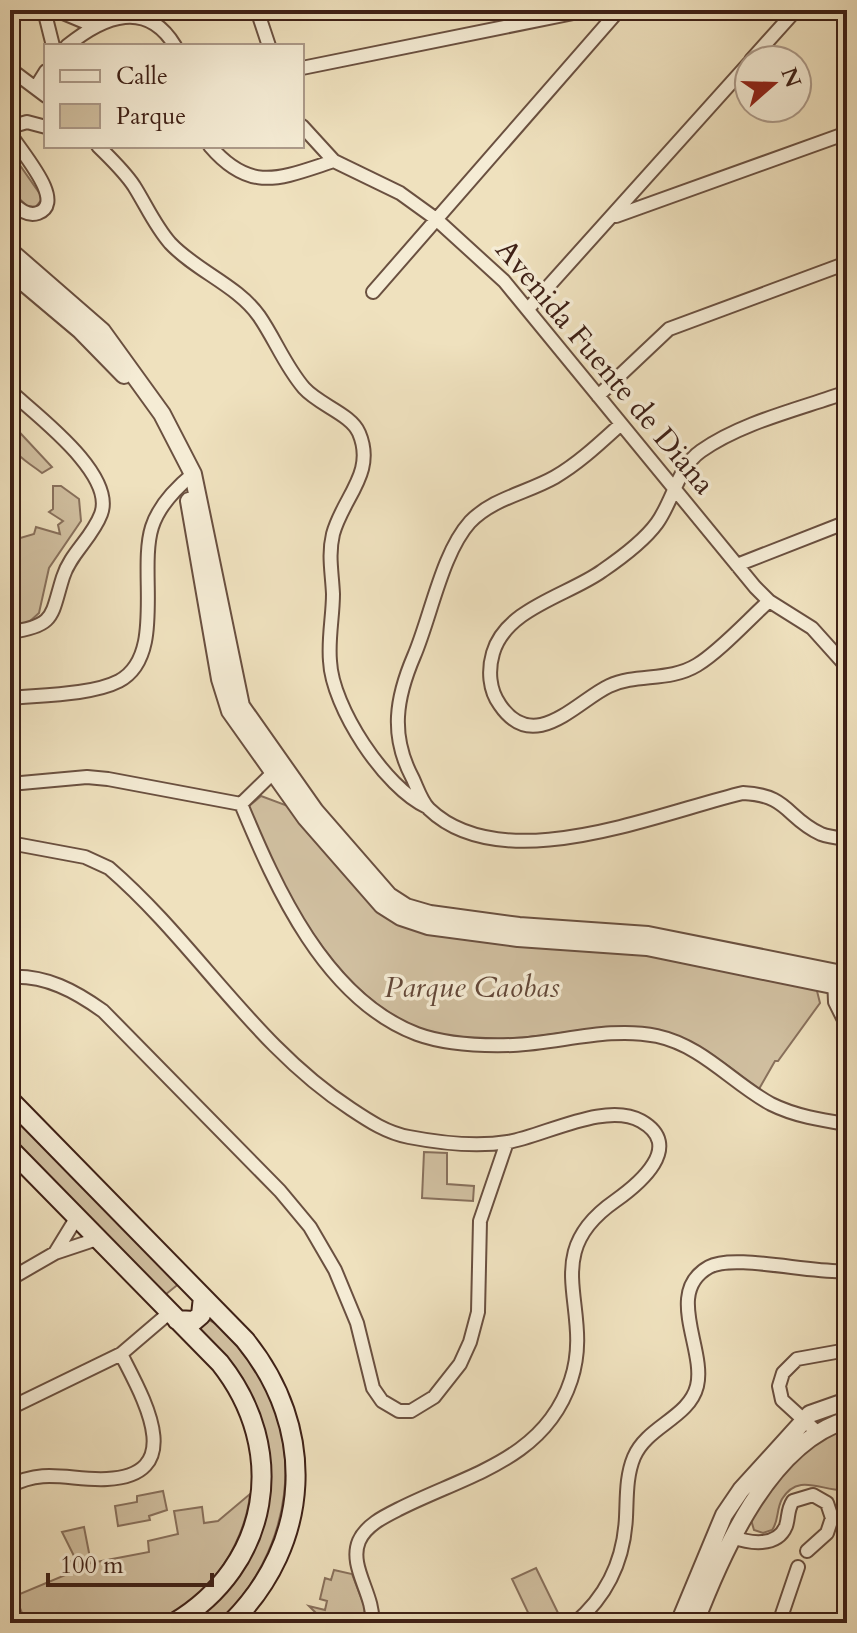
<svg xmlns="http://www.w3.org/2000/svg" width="857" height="1633" font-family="Cardo,serif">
<rect width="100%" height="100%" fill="#efe1be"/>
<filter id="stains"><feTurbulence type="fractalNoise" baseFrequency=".0025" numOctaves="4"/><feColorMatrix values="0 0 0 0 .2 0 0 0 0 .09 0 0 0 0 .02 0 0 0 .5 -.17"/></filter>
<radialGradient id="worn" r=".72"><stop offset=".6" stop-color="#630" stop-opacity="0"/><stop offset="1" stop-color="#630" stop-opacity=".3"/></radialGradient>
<path fill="#d1c0a1" stroke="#88705c" stroke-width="2" d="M10,151L40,194L41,200L36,207L27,206L10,190Z
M10,422L52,467L42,473C19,455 10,457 10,422Z
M53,486H61L79,499L81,521L49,568L39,613L29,622L10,627V541L34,534L36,527L60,534L58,525L63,521L49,512L53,509Z
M261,796L288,806L370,901L816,987L820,1003L778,1061H775L759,1089C732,1070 704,1044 672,1034C622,1018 566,1035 515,1038C484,1040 448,1039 419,1028C337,997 277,884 249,806Z
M10,1114L181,1282L165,1295L10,1141Z
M424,1152L447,1153V1184L474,1186L473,1201L422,1198Z
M205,1319C221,1322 235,1344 245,1356C311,1439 292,1553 218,1623H190C218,1602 240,1577 255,1545L269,1465L199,1333L198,1326Z
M847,1424V1490C824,1493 799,1471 782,1499C776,1510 779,1521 772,1530L763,1533L754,1530L749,1513L801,1450Z
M163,1491L167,1510L149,1516L150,1520L118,1526L115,1506L137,1502V1496Z
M250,1494C245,1547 200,1615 143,1623C105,1628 64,1623 26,1623L15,1596L75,1571L71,1561L75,1558L62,1532L84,1527L91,1563L149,1552L148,1541L178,1534L174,1511L202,1507L204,1523L218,1521Z
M536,1568L561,1619L533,1623L512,1579Z
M334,1570L352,1574L365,1608L363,1623H318L317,1614L309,1606L325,1610L327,1601L320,1599L325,1578L331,1580Z"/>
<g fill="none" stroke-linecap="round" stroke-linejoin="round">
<path stroke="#846c59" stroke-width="3" d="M843,1475L847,1476"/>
<g stroke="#6a5040" stroke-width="16">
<path id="minor" d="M44,10L53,46
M56,10L92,25
M257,10L269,46
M67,46C105,15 147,0 175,46
M751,60L796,10
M302,68L588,10
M10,69L46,96
M36,87L46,71
M10,90L16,75
M302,126L334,161L400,193L436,219L504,281L755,587L769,601L812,628L847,667
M10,127L27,122L46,127
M10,133C18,149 68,202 38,213C27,217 18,208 10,201
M98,146C111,159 124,171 134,186C146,205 155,226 170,243C196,271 237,285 259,316C275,339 285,366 304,388C319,405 351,414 359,433C376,473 343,497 333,534C328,555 332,572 333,594C333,616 328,638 330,661C332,707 385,788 427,807
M210,146C251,194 281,178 334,161
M616,216L847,133
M373,292L619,10
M528,309L749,63
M10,391C36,415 116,474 101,514C92,538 70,554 63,577C51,615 56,626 10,632
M598,396L669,329L847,263
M621,424C600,443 579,463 555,477C527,493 493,498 470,522C442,553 431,616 414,656C396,698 390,735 412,777C417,787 421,801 429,809C503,880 658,813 743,793C789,795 786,818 821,834C829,837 839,838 847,839
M737,565L847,522
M769,601C748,620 720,651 697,665C669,682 637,673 609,686C577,701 534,755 500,705C489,690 488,670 493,653C506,608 569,595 602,571C621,558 644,541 657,523C673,501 678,467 701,451C742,422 800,409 847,392
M10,698C40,695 92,695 119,681C166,656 138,571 152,527C159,505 176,488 193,474
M279,767L241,804C276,888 325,999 417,1034C447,1045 482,1046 513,1045C560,1043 610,1026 657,1036C703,1046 732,1083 771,1104C795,1116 821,1120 847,1124
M10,784L87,777L108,779L241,804
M10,843L85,857L109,868C196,943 254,1046 351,1109C369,1121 387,1133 409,1137C440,1143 477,1147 508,1142C544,1136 606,1101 641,1121C685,1146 639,1184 615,1201C536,1256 595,1308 571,1380C545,1460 466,1475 399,1509C385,1516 366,1525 359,1541C348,1567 375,1595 372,1623
M10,977C46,975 75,991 103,1011L280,1191L310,1227L335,1270L357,1323L373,1388L382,1401L399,1411H411L434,1397L460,1364L470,1342L478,1312L480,1221L507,1142
M834,977L835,1002L847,1026
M55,1253L77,1217
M10,1279L55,1253L100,1238
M10,1408L121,1354L169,1313
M817,1432L782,1400L779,1386L783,1373L797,1359L847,1350
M10,1486C45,1467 71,1481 107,1479C190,1475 141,1394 121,1354
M732,1537C749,1543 777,1548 786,1526C789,1517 787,1510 793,1501L813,1495L827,1503L832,1518L827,1533L807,1551
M575,1623C608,1595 624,1560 626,1517C627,1497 626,1476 634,1457C647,1426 689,1418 697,1386C706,1349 664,1292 709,1267C733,1253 813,1274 847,1271
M779,1623L798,1567"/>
</g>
<g stroke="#6a5040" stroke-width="20">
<path id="tertiary" d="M10,251L102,331L162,414L193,474L241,706L315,811L389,896L406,907L430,914L519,926L648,935L847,975
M10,271L80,330L124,375
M189,501L220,679L230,711L306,818L382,905L401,917L428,926L518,938L647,947L847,988
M679,1623L724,1515L741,1490L810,1414L847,1401
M695,1623C722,1553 769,1443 847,1420"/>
</g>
<g stroke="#3e2016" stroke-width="22">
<path id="secondary" d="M10,1100L245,1340C317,1429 312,1542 231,1623
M10,1149L220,1363C289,1450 271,1565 174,1623
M177,1320L194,1321L201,1315L203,1297"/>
</g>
<use href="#minor" stroke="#f5ecd5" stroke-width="12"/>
<use href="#tertiary" stroke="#f5ecd5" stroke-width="16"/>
<use href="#secondary" stroke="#f5ecd5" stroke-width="18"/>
</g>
<g text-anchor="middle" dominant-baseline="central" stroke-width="7" stroke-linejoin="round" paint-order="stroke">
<g font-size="30" fill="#3e2016" stroke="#f5ecd5">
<text transform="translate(605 367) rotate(50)">Avenida Fuente de Diana</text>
</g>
<g font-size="30" font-style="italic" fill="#634839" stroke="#f5ecd5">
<text x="472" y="987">Parque Caobas</text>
</g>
</g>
<rect width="857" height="1633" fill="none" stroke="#efe1be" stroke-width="40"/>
<rect x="12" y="12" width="833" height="1609" fill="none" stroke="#3e2016" stroke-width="4"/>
<rect x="20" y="20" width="817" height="1593" fill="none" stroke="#3e2016" stroke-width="2"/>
<rect x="44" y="44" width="260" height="104" fill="#f5ecd5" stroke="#ac9a89" stroke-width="2"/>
<rect x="60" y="70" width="40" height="12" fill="#f5ecd5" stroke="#ac9a89" stroke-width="2"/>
<text x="116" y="84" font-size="24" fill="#3e2016">Calle</text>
<rect x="60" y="104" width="40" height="24" fill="#d1c0a1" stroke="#ac9a89" stroke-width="2"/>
<text x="116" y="124" font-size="24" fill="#3e2016">Parque</text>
<g transform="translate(773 84) rotate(70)"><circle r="38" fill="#f5ecd5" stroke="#ac9a89" stroke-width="2"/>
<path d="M0-6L14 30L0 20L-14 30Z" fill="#8f2418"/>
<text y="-12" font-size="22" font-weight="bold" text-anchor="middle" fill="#3e2016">N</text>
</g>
<path d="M48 1573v12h164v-12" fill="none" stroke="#3e2016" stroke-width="4"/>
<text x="60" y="1573" font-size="24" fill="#3e2016" stroke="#f5ecd5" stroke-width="6" paint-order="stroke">100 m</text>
<rect width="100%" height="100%" filter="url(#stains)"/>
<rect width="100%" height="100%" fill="url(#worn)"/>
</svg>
